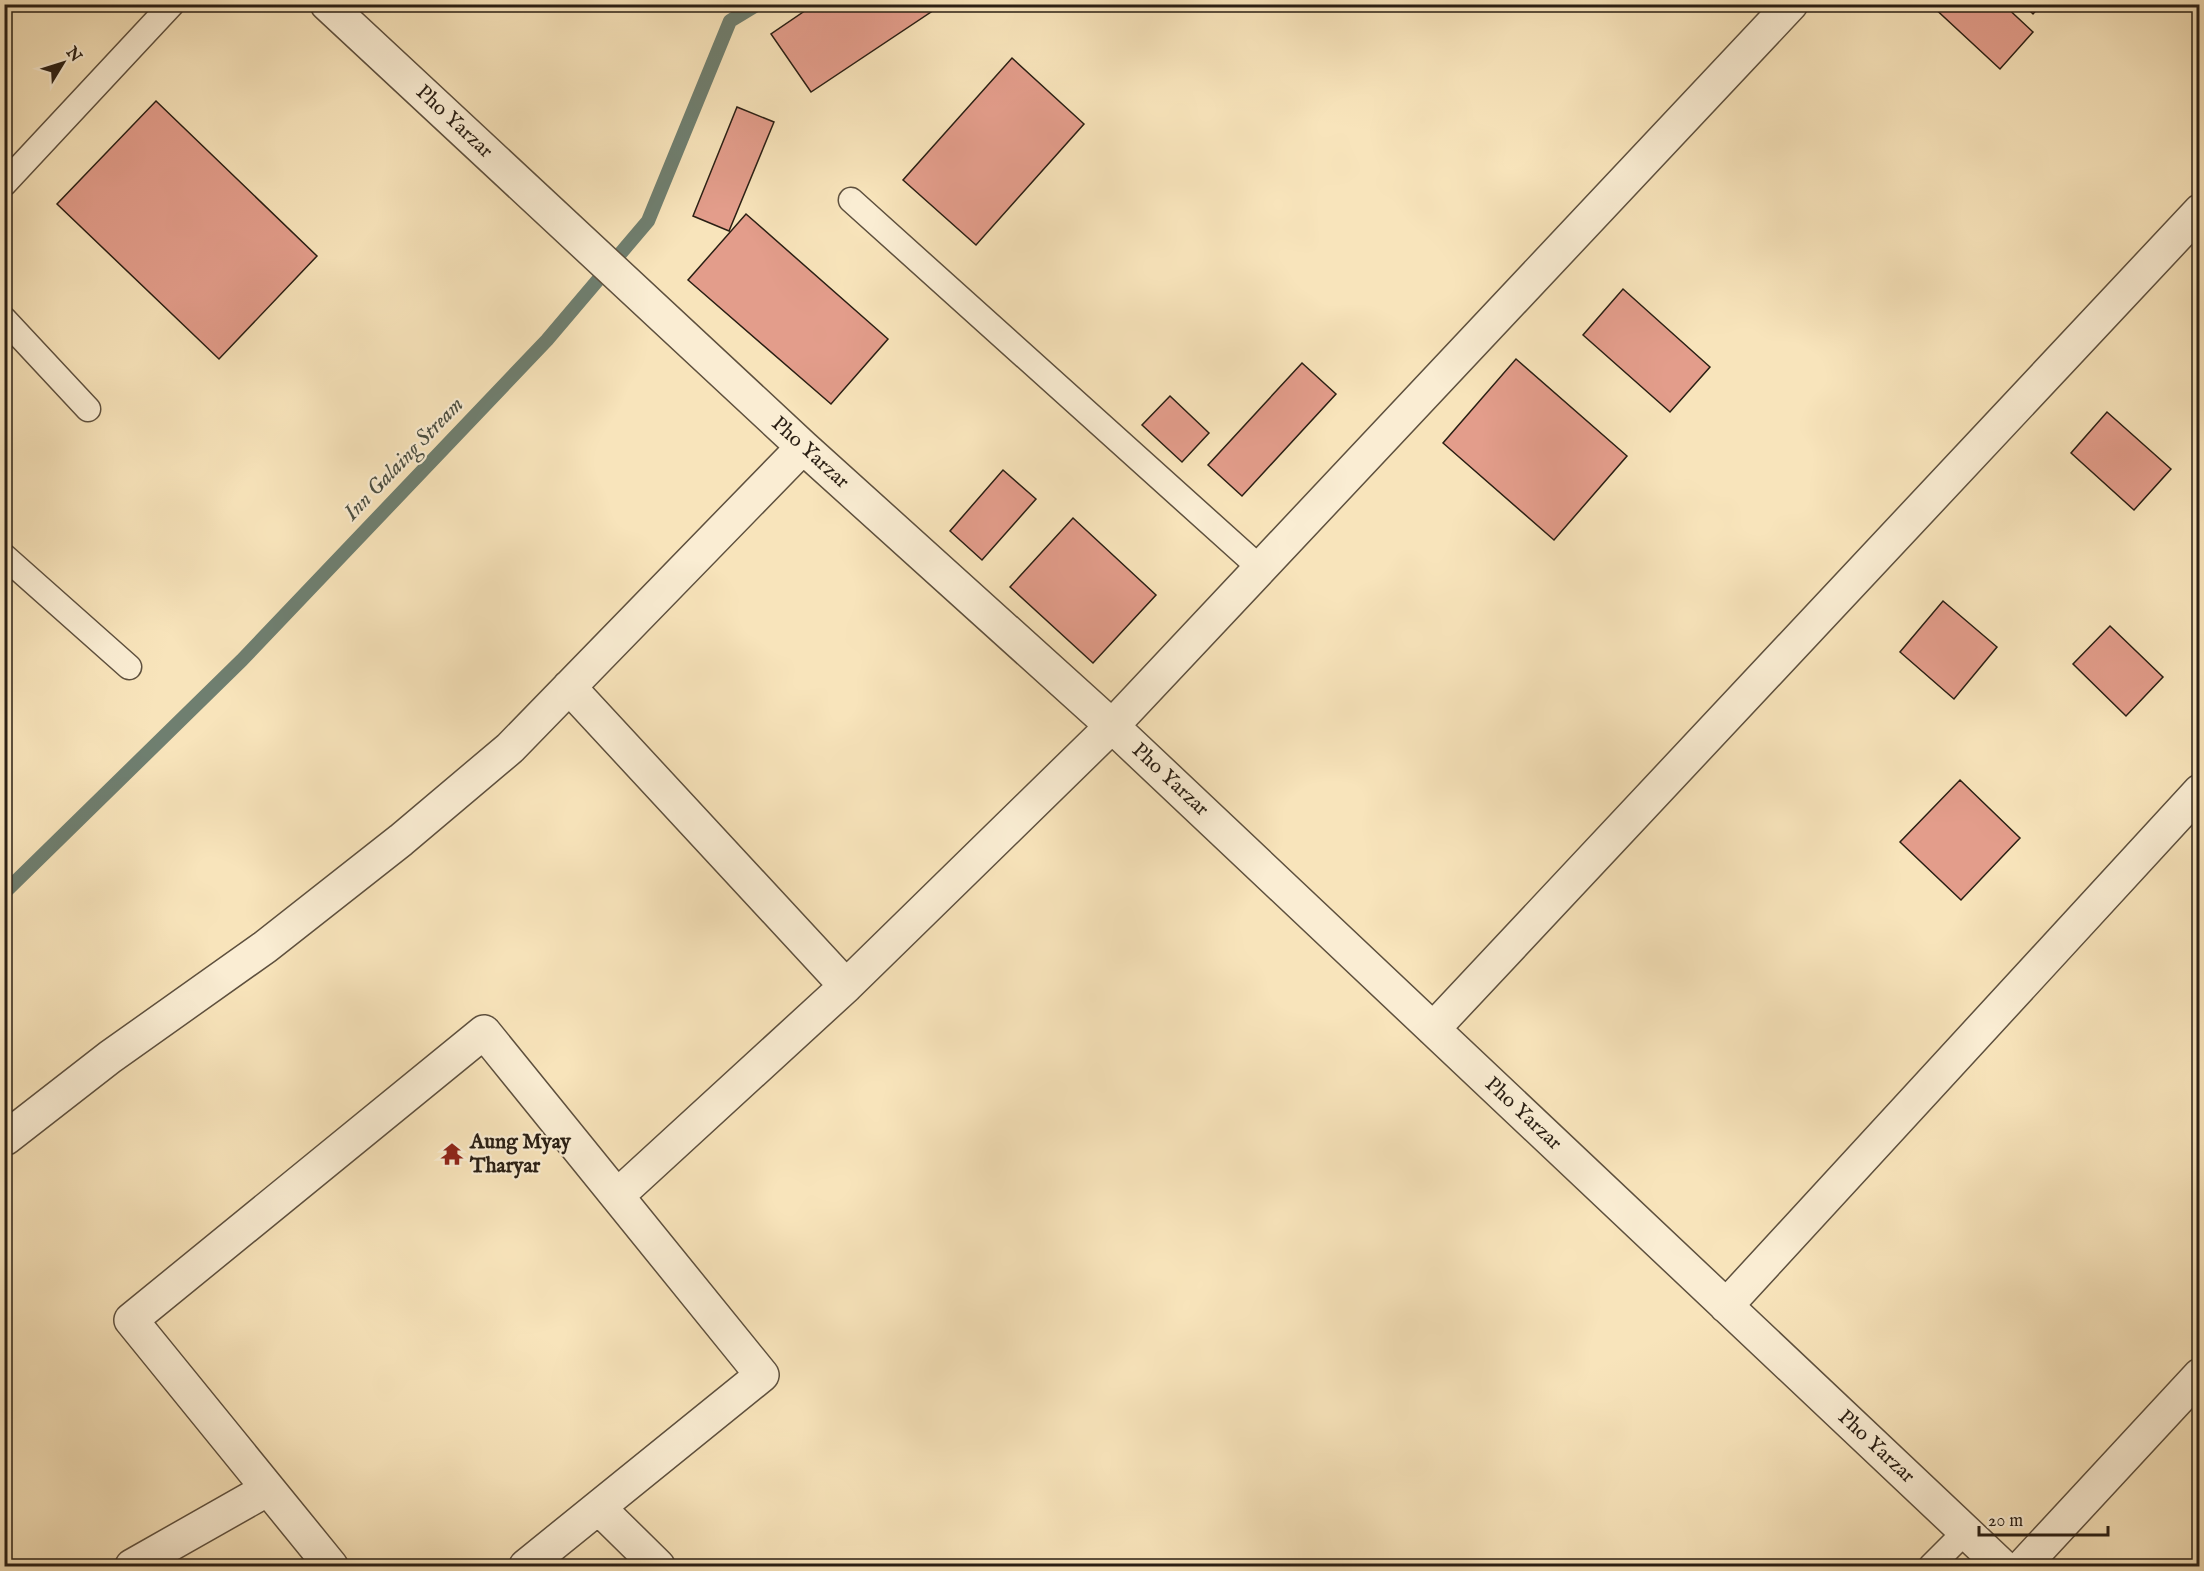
<svg xmlns="http://www.w3.org/2000/svg" width="2204" height="1571" font-family="'IM FELL English',serif">
<rect width="100%" height="100%" fill="#f8e4bb"/>
<filter id="stains"><feTurbulence type="fractalNoise" baseFrequency=".00333" numOctaves="4"/><feColorMatrix values="0 0 0 0 .2 0 0 0 0 .09 0 0 0 0 .02 0 0 0 .5 -.17"/></filter>
<radialGradient id="worn" r=".72"><stop offset=".6" stop-color="#630" stop-opacity="0"/><stop offset="1" stop-color="#630" stop-opacity=".3"/></radialGradient>
<g fill="none" stroke-linecap="round" stroke-linejoin="round">
<path stroke="#6f7f70" stroke-width="14" d="M4,893L242,660L547,340L648,221L730,21L758,4"/>
</g>
<path fill="#e39d8b" stroke="#2a1f14" stroke-width="1.5" d="M815,4H943L811,92L771,34Z
M1930,4H2003L2033,32L2000,69Z
M2023,4H2042L2033,14Z
M1012,58L1084,124L976,245L903,180Z
M156,101L317,256L219,359L57,204Z
M737,107L774,122L729,231L693,216Z
M746,214L888,339L831,404L688,280Z
M1623,289L1710,367L1670,412L1583,335Z
M1516,359L1627,456L1554,540L1443,443Z
M1302,363L1336,394L1242,496L1208,465Z
M1170,396L1209,433L1182,462L1142,425Z
M2107,412L2171,469L2134,510L2071,453Z
M1003,470L1036,499L982,560L950,531Z
M1073,518L1156,595L1093,663L1010,587Z
M1943,601L1997,647L1954,699L1900,652Z
M2110,626L2163,677L2126,716L2073,664Z
M1960,780L2020,838L1961,900L1900,842Z"/>
<g fill="none" stroke-linecap="round" stroke-linejoin="round">
<g stroke="#5e503e" stroke-width="27">
<path id="service" d="M4,184L172,4
M851,200L1260,568
M4,319L88,409
M4,556L129,667
M1931,1566L1965,1532"/>
</g>
<g stroke="#5e503e" stroke-width="36">
<path id="minor" d="M327,4L803,447L1112,726L2002,1566
M569,687L846,986
M1433,1029L2200,211
M6,1138L110,1057L265,947L401,840L510,748L803,447
M617,1196L846,986L1112,726L1791,4
M1726,1306L2200,791
M599,1508L658,1566
M132,1566L268,1489
M331,1566L131,1320L484,1032L762,1375L526,1566
M2023,1566L2200,1375"/>
</g>
<use href="#service" stroke="#faedd3" stroke-width="24"/>
<use href="#minor" stroke="#faedd3" stroke-width="33"/>
</g>
<defs>
<g id="temple-bare" transform="scale(1.8)"><path d="M0-6L5-2H3V0L6.5 2.5H4V6H1.5V3h-3V6H-4V2.5H-6.5L-3 0V-2H-5Z" fill="#8f2418" stroke="#faedd3" stroke-width="2.5" paint-order="stroke"/></g>
</defs>
<g fill-rule="evenodd">
<use href="#temple-bare" x="452" y="1154"/>
</g>
<g text-anchor="middle" dominant-baseline="central" stroke-width="4.5" stroke-linejoin="round" paint-order="stroke">
<g font-size="21" fill="#2a1f14" stroke="#faedd3">
<text transform="translate(454 122) rotate(43)">Pho Yarzar</text>
<text transform="translate(810 453) rotate(42)">Pho Yarzar</text>
<text transform="translate(1170 780) rotate(43)">Pho Yarzar</text>
<text transform="translate(1523 1114) rotate(43)">Pho Yarzar</text>
<text transform="translate(1876 1447) rotate(43)">Pho Yarzar</text>
</g>
<g font-size="21" font-weight="bold" fill="#2a1f14" stroke="#faedd3" text-anchor="start">
<text x="470" y="1142">Aung Myay<tspan x="470" dy="24">Tharyar</tspan></text>
</g>
<g font-size="22" font-style="italic" fill="#4c4f42" stroke="#faedd3">
<text transform="translate(404 459) rotate(-46)">Inn Galaing Stream</text>
</g>
</g>
<rect width="2204" height="1571" fill="none" stroke="#f8e4bb" stroke-width="24"/>
<rect x="6" y="6" width="2192" height="1559" fill="none" stroke="#2a1f14" stroke-width="3"/>
<rect x="12" y="12" width="2180" height="1547" fill="none" stroke="#2a1f14" stroke-width="1.5"/>
<g transform="translate(63 63) rotate(52)" stroke="#faedd3" stroke-width="4.5" paint-order="stroke">
<path d="M0-4.5L10 22L0 15L-10 22Z" fill="#2a1f14"/>
<text y="-9" font-size="16" font-weight="bold" text-anchor="middle" fill="#2a1f14">N</text>
</g>
<path d="M1979 1526v9h129v-9" fill="none" stroke="#2a1f14" stroke-width="3"/>
<text x="1988" y="1526" font-size="18" fill="#2a1f14" stroke="#faedd3" stroke-width="4.5" paint-order="stroke">20 m</text>
<rect width="100%" height="100%" filter="url(#stains)"/>
<rect width="100%" height="100%" fill="url(#worn)"/>
</svg>
